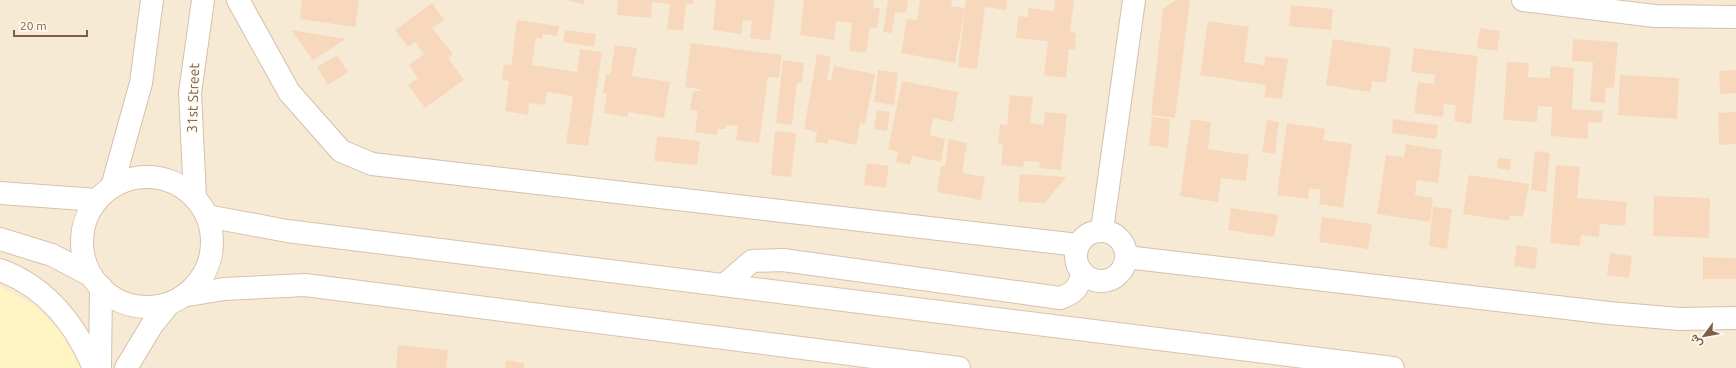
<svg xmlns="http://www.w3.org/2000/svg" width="1736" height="368" font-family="Ubuntu,Vazirmatn,sans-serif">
<rect width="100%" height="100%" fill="#fff7e8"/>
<path fill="#f7ead5" d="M0,0H1736V368H0Z"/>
<path fill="#fff5c2" d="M0,286L36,306L76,348L81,368H0Z"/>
<path fill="#f7d8bc" d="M302,0H359L355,27L300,19Z
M565,0H585L584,4Z
M618,0H694L693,4H686L683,31L667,29L670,4L652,2L651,18L617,15Z
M716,0H775L770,41L750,38L752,21L743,20L741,34L713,30Z
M804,0H874L873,8H880L877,28L870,27L866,53L849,51L852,23L836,21L834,40L800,35Z
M888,0H908L906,13L895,12L892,33L883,32Z
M920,0H952L951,6L965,8L955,63L901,53L907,19L917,20Z
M966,0H1007L1006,10L985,7L977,69L958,67Z
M1055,0H1074L1070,32L1076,33L1075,49H1069L1066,78L1044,75L1048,41L1016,38L1018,16L1028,17V8L1054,11Z
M1176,0H1190L1175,118L1151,115L1163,9Z
M432,3L444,20L432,28L453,54L448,58L464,80L425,108L408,85L418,78L409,65L424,54L415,42L408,47L395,30Z
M1291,5L1333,9L1331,30L1289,26Z
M517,20L559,26L557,36L543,34L542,39L536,38L532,65L577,72L580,49L602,52L588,146L566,143L573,96L547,92L545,105L529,103L528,115L505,111L509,81L502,80L504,64L511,66Z
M1208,21L1249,27L1244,62L1264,65L1265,56L1288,59L1282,99L1264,97L1266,85L1200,75Z
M1480,28L1500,31L1497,51L1477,48Z
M291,30L346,39L313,60Z
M565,30L596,34L594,47L563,42Z
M1333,39L1391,48L1386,83L1372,81L1370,92L1326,85Z
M1573,39L1618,42L1614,88L1606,87L1605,103L1590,102L1593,62L1572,61Z
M691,43L782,55L779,78L768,77L759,143L736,140L738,126L726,125L725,129H718L717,135L695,132L698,111L690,110L693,91H700V89L685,87Z
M615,45L637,48L632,76L670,82L664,118L628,112V117L604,113L607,93H603L606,74L610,75Z
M1414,48L1478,56L1471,124L1454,121L1456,105L1444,104L1443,117L1414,113L1418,82L1434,84L1435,75L1411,72Z
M817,54L831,57L827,80L831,81L834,66L875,74L865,124L860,123L856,145L828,139V144L815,142L817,132L804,129Z
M337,55L348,72L328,85L317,67Z
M783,60L804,63L802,83H797L792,125L776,123Z
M1507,62L1529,63L1528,77L1550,78L1551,66L1574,68L1572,109L1603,111L1602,123L1588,122V139L1551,136L1552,107L1538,106L1537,122L1503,120Z
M878,70L898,73L894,105L874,102Z
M1736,70V93L1720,94L1719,71Z
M1620,75L1679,78L1677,119L1618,115Z
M902,81L958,92L953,122L933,118L930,135L945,139L941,162L912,156L910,165L896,162L898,152L888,149Z
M1010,95L1033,97L1030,123L1044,125L1045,112L1067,114L1061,170L1039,168L1040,162L1024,161L1023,167L1001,165L1003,144H998L1000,124L1007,125Z
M877,110L890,112L887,131L874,129Z
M1736,112V144L1719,145L1718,113Z
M1152,117L1170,119L1168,148L1149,145Z
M1191,119L1211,122L1208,149L1249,155L1246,181L1221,178L1218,202L1180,196Z
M1393,119L1438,125L1436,139L1392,133Z
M1267,120L1279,122L1275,154L1262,152Z
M1287,123L1325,129L1323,140L1352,144L1343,208L1319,204L1321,190L1309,188L1308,199L1277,195Z
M775,131L796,133L791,177L771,175Z
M657,136L700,141L697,165L654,161Z
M949,139L967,143L962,173L985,177L981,200L937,192L941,166H945Z
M1406,144L1442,150L1438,183L1417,180L1415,195L1433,198L1430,222L1377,214L1386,155L1404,157Z
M1535,151L1550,153L1546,192L1531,190Z
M1498,158L1511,159L1510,170L1497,168Z
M867,163L889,166L886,188L864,185Z
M1556,165L1580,167L1577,198L1627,202L1625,226L1600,224L1599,237L1581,235L1580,246L1550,243Z
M1020,174L1066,177L1045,203L1018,202Z
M1469,175L1529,184L1523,217L1510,215L1509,221L1463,214Z
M1654,196L1710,198L1709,238L1653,236Z
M1433,207L1452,209L1447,249L1429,246Z
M1231,208L1278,215L1274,237L1228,230Z
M1322,217L1372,224L1368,249L1319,242Z
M1517,245L1538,248L1535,269L1514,266Z
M1610,253L1632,256L1629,278L1607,275Z
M1703,257L1736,258V279H1703Z
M398,345L448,350L446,368H396Z
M506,360L524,363V368H505Z"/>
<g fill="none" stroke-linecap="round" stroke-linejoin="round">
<g stroke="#d3c0ab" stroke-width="24">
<path id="minor" d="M238,0L289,92L341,151L372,164L1078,245
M1523,0L1655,16L1736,17
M1102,230L1134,0
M1076 256a25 25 0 1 1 50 0a25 25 0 1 1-50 0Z
M1126,257L1609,313L1679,319L1736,318"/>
</g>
<g stroke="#d3c0ab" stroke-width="24">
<path id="tertiary" d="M112,187L141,83L152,0
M195,197L190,93L203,0
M100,368L101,287
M126,368L152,325L169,304"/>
</g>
<g stroke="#d9c2ab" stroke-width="24">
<path id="secondary" d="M82 242a65 65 0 1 1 130 0a65 65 0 1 1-130 0Z
M0,193L97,200
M207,216L287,231L1393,368
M0,239L52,255L92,276
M0,270C47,287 75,324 94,368
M724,285L752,261L783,260L1060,298C1075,293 1078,288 1083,273
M188,295L224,289L305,285L959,368"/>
</g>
<use href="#minor" stroke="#fff" stroke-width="22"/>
<use href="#tertiary" stroke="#fff" stroke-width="22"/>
<use href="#secondary" stroke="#fff" stroke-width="22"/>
</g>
<g text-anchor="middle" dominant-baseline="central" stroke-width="3" stroke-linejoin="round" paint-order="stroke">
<g font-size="14" fill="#7d5e48" stroke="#fffaf1">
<text transform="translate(193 98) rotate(-88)">31st Street</text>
</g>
</g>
<g transform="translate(1704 336) rotate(238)" stroke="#fffaf1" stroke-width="3" paint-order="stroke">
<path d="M0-3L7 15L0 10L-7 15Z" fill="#7d5e48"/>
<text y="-6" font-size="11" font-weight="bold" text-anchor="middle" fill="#7d5e48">ش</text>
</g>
<path d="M14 30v6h73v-6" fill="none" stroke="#7d5e48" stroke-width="2"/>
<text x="20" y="30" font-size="12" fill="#7d5e48" stroke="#fffaf1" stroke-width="3" paint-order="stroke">20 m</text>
</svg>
